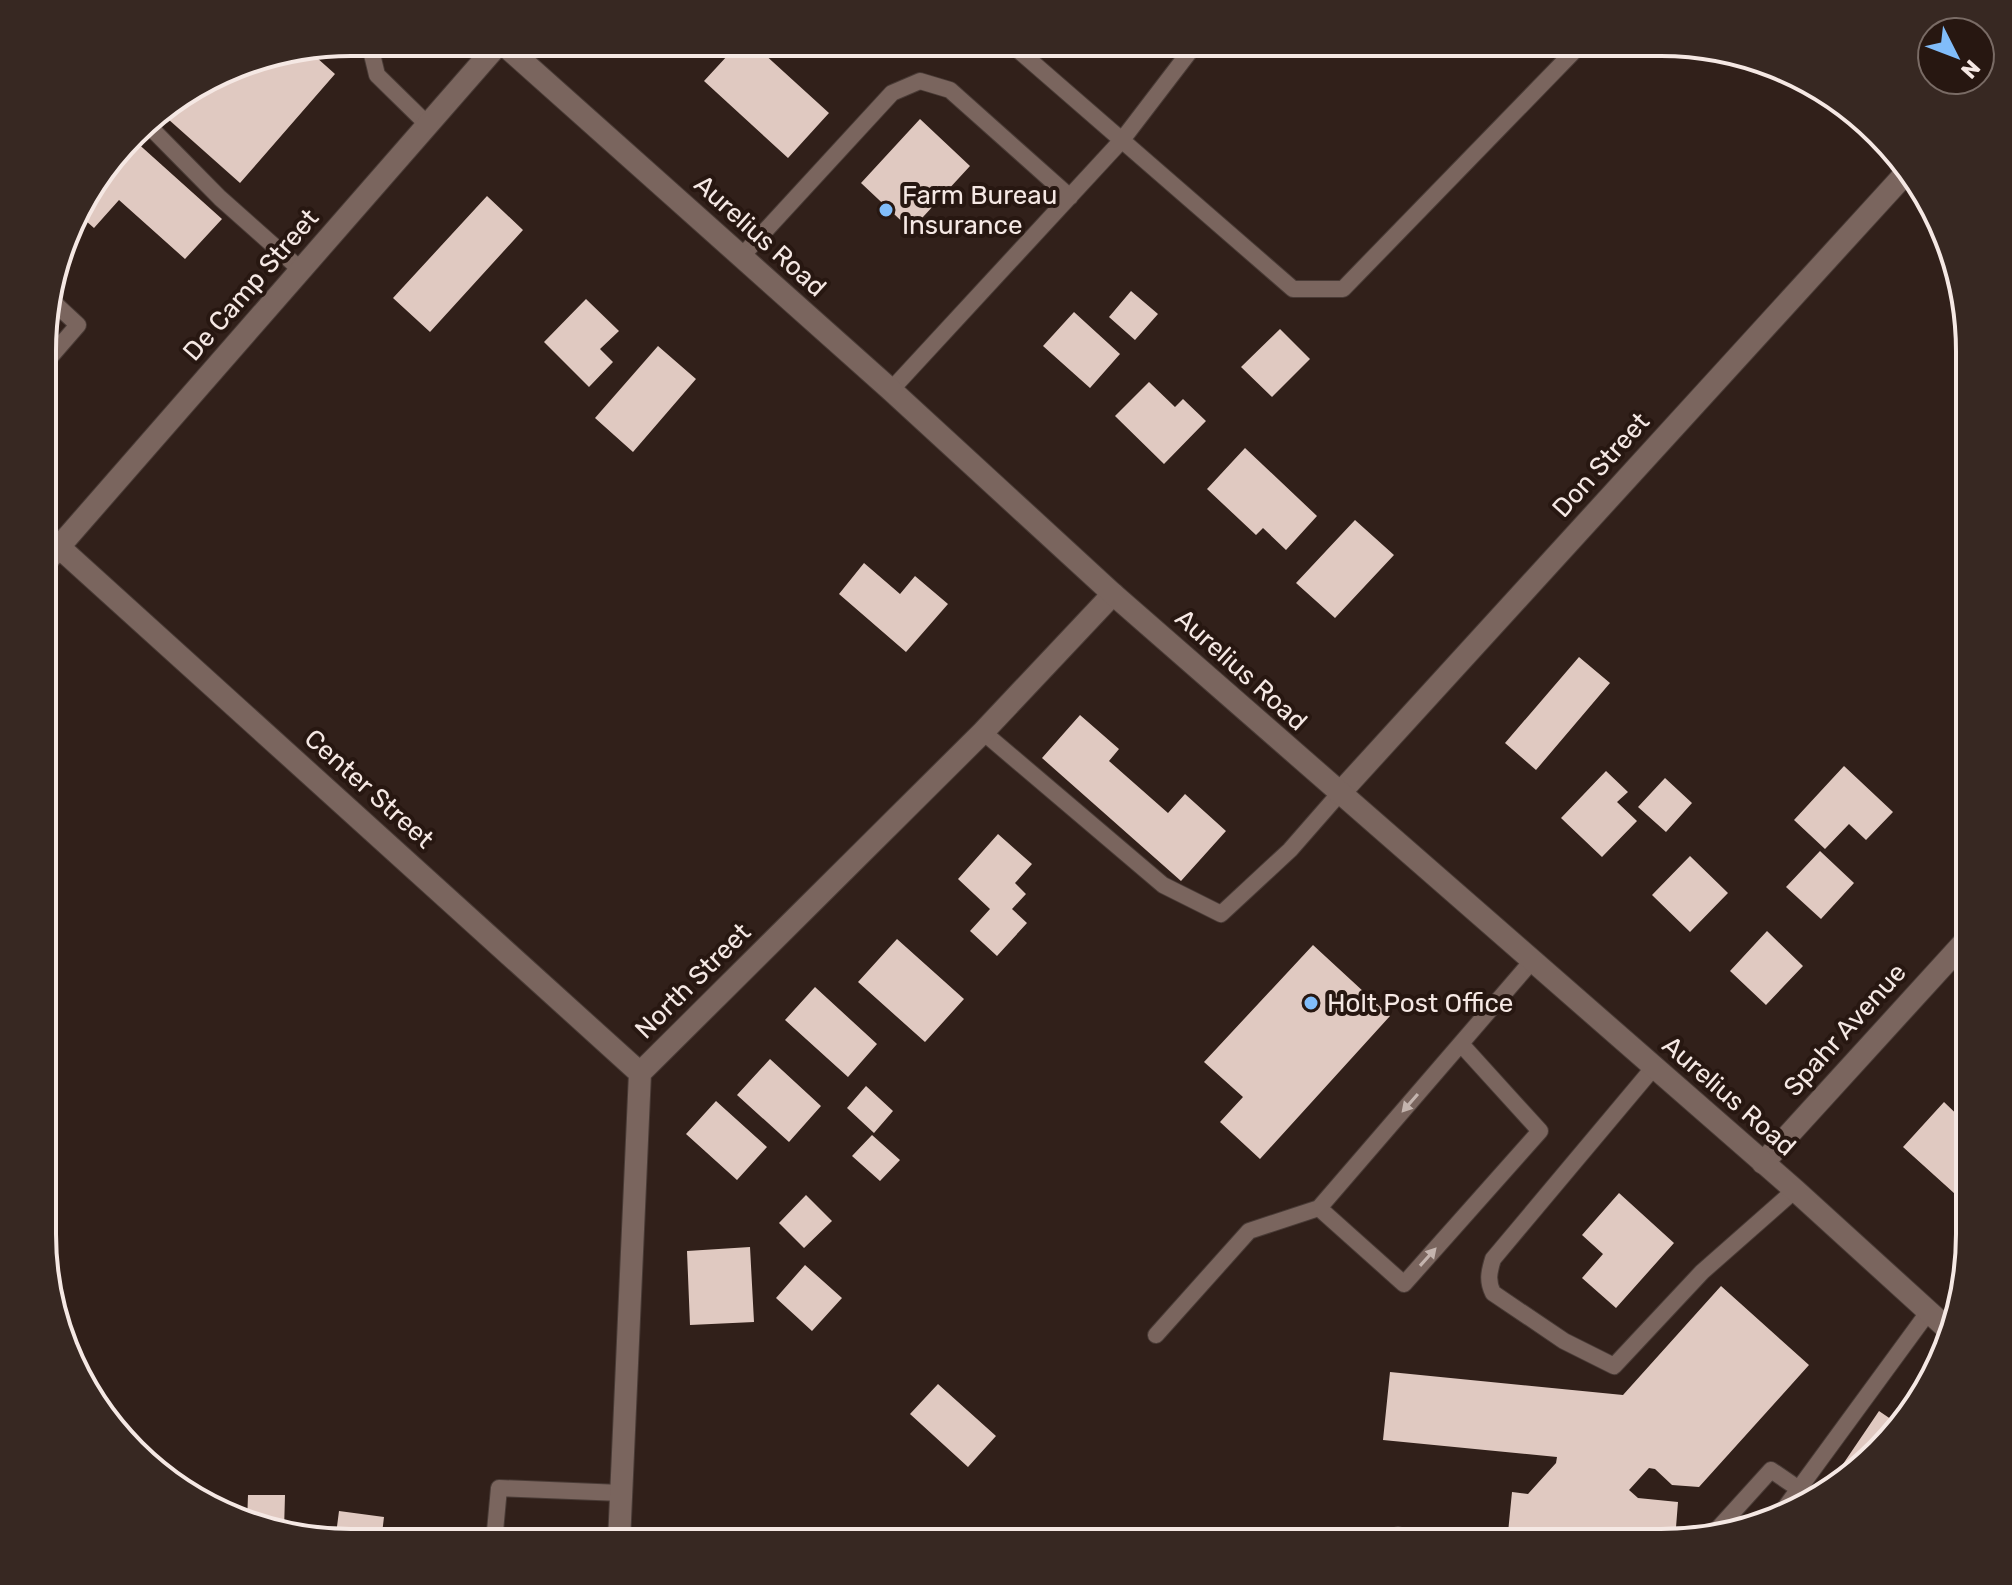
<svg xmlns="http://www.w3.org/2000/svg" width="2012" height="1585" font-family="Rubik,sans-serif">
<rect width="100%" height="100%" fill="#31201a"/>
<path fill="#e0c9c1" d="M740,42H751L829,113L788,158L704,81Z
M307,49L335,74L240,183L159,111L251,59Z
M920,119L970,166L911,230L861,183Z
M134,140L222,219L185,259L119,200L94,228L77,213L83,197Z
M487,196L523,230L430,332L393,298Z
M1131,291L1158,314L1135,340L1109,317Z
M586,299L619,331L600,349L613,362L589,387L544,342Z
M1074,312L1120,354L1090,388L1043,346Z
M1280,329L1310,359L1272,397L1241,367Z
M658,346L696,379L633,452L595,418Z
M1149,382L1175,407L1183,399L1206,421L1164,464L1115,416Z
M1245,448L1317,516L1286,550L1263,528L1256,535L1207,489Z
M1355,520L1394,555L1335,618L1296,583Z
M864,563L900,594L915,576L948,604L906,652L839,594Z
M1579,657L1610,683L1536,770L1505,743Z
M1080,715L1119,749L1109,761L1168,813L1185,794L1226,831L1181,881L1042,758Z
M1844,766L1893,812L1866,840L1849,824L1825,849L1794,820Z
M1606,771L1628,792L1617,802L1637,821L1602,857L1561,818Z
M1665,778L1692,803L1666,832L1638,807Z
M998,834L1032,864L1015,883L1026,894L1012,909L1027,923L997,956L970,931L990,909L958,879Z
M1820,851L1854,883L1821,919L1786,887Z
M1690,856L1728,893L1690,932L1652,895Z
M1767,931L1803,966L1766,1005L1730,971Z
M897,939L964,999L925,1042L858,982Z
M1313,945L1390,1016L1260,1159L1220,1122L1243,1097L1204,1062Z
M815,987L877,1044L848,1077L785,1020Z
M770,1059L821,1106L789,1142L737,1095Z
M866,1086L893,1111L874,1133L847,1108Z
M716,1101L767,1147L737,1180L686,1134Z
M1944,1102L1969,1126V1198L1965,1203L1903,1147Z
M872,1135L900,1160L880,1181L852,1156Z
M1619,1193L1674,1243L1616,1308L1582,1278L1603,1254L1582,1235Z
M806,1195L832,1221L804,1248L779,1223Z
M750,1247L754,1322L690,1325L687,1251Z
M805,1265L842,1298L812,1331L776,1298Z
M1721,1286L1809,1365L1699,1487L1672,1485L1655,1469L1649,1468L1629,1490L1638,1498L1678,1502L1675,1540L1666,1542L1558,1531L1557,1543H1507L1512,1492L1528,1494L1556,1463L1557,1457L1383,1440L1390,1372L1623,1395Z
M938,1384L996,1436L968,1467L910,1414Z
M1879,1411L1901,1426L1893,1438L1844,1474L1839,1470Z
M248,1495H285L284,1531L247,1523Z
M339,1511L384,1517L381,1542H335Z
M537,1528L592,1530L591,1542H530Z
M1053,1528L1087,1531L1086,1543H1052Z"/>
<g fill="none" stroke-linecap="round" stroke-linejoin="round">
<g stroke="#493b36" stroke-width="18">
<path id="service" d="M369,42L377,75L428,125
M1009,42L1293,289H1343L1582,43
M516,55L526,42
M145,122L220,198L301,270
M741,257L892,93L920,81L950,90L1070,197
M45,363L78,325L49,298
M891,390L1122,140L1197,42
M983,732L1163,885L1221,914L1290,850L1339,794
M1461,1044L1540,1131L1404,1284L1319,1208L1532,961
M1654,1067L1493,1259C1489,1272 1487,1281 1493,1293L1564,1341L1614,1366L1702,1272L1795,1190
M1156,1335L1249,1231L1319,1208
M1776,1520L1929,1311
M1714,1533L1771,1470L1799,1489
M494,1542L499,1488L621,1493
M1398,1543V1535"/>
</g>
<g stroke="#493b36" stroke-width="24">
<path id="minor" d="M59,547L640,1073
M44,564L500,42
M1339,794L1905,174
M1763,1163L1970,936
M619,1542L640,1073L983,732L1113,594"/>
</g>
<g stroke="#493b36" stroke-width="24">
<path id="tertiary" d="M501,42L891,390L1113,594L1795,1190L1951,1332"/>
</g>
<use href="#service" stroke="#7a655e" stroke-width="16"/>
<use href="#minor" stroke="#7a655e" stroke-width="22"/>
<use href="#tertiary" stroke="#7a655e" stroke-width="22"/>
</g>
<defs><path id="oneway-solid" d="M-6-.8H1V-3.2L6.5 0L1 3.2V.8H-6Z" transform="scale(2)"/></defs>
<g fill="#c4b4ae">
<use href="#oneway-solid" transform="translate(1410 1103) rotate(131)"/>
<use href="#oneway-solid" transform="translate(1428 1257) rotate(-48)"/>
</g>
<g fill="#81bdfa" stroke="#271711" stroke-width="3">
<circle cx="886" cy="210" r="8"/>
<circle cx="1311" cy="1003" r="8"/>
</g>
<g text-anchor="middle" dominant-baseline="central" stroke-width="8" stroke-linejoin="round" paint-order="stroke">
<g font-size="26" fill="#f5e8e4" stroke="#271711" text-anchor="start">
<text x="902" y="195">Farm Bureau<tspan x="902" dy="30">Insurance</tspan></text>
<text x="1327" y="1003">Holt Post Office</text>
</g>
<g font-size="26" fill="#f5e8e4" stroke="#271711">
<text transform="translate(760 236) rotate(42)">Aurelius Road</text>
<text transform="translate(251 285) rotate(-49)">De Camp Street</text>
<text transform="translate(1601 465) rotate(-48)">Don Street</text>
<text transform="translate(1241 670) rotate(42)">Aurelius Road</text>
<text transform="translate(369 789) rotate(42)">Center Street</text>
<text transform="translate(693 981) rotate(-45)">North Street</text>
<text transform="translate(1845 1030) rotate(-48)">Spahr Avenue</text>
<text transform="translate(1729 1096) rotate(41)">Aurelius Road</text>
</g>
</g>
<path d="M0 0H2012V1585H0ZM351 56H1661A295 295 0 0 1 1956 351V1234A295 295 0 0 1 1661 1529H351A295 295 0 0 1 56 1234V351A295 295 0 0 1 351 56Z" fill="#372822" fill-rule="evenodd"/>
<path fill="none" stroke="#f5e8e4" stroke-width="4" d="M351 56H1661A295 295 0 0 1 1956 351V1234A295 295 0 0 1 1661 1529H351A295 295 0 0 1 56 1234V351A295 295 0 0 1 351 56Z"/>
<g transform="translate(1956 56) rotate(132)"><circle r="38" fill="#271711" stroke="#796b65" stroke-width="2"/>
<path d="M0-6L14 30L0 20L-14 30Z" fill="#81bdfa"/>
<text y="-12" font-size="22" font-weight="bold" text-anchor="middle" fill="#f5e8e4">N</text>
</g>
</svg>
